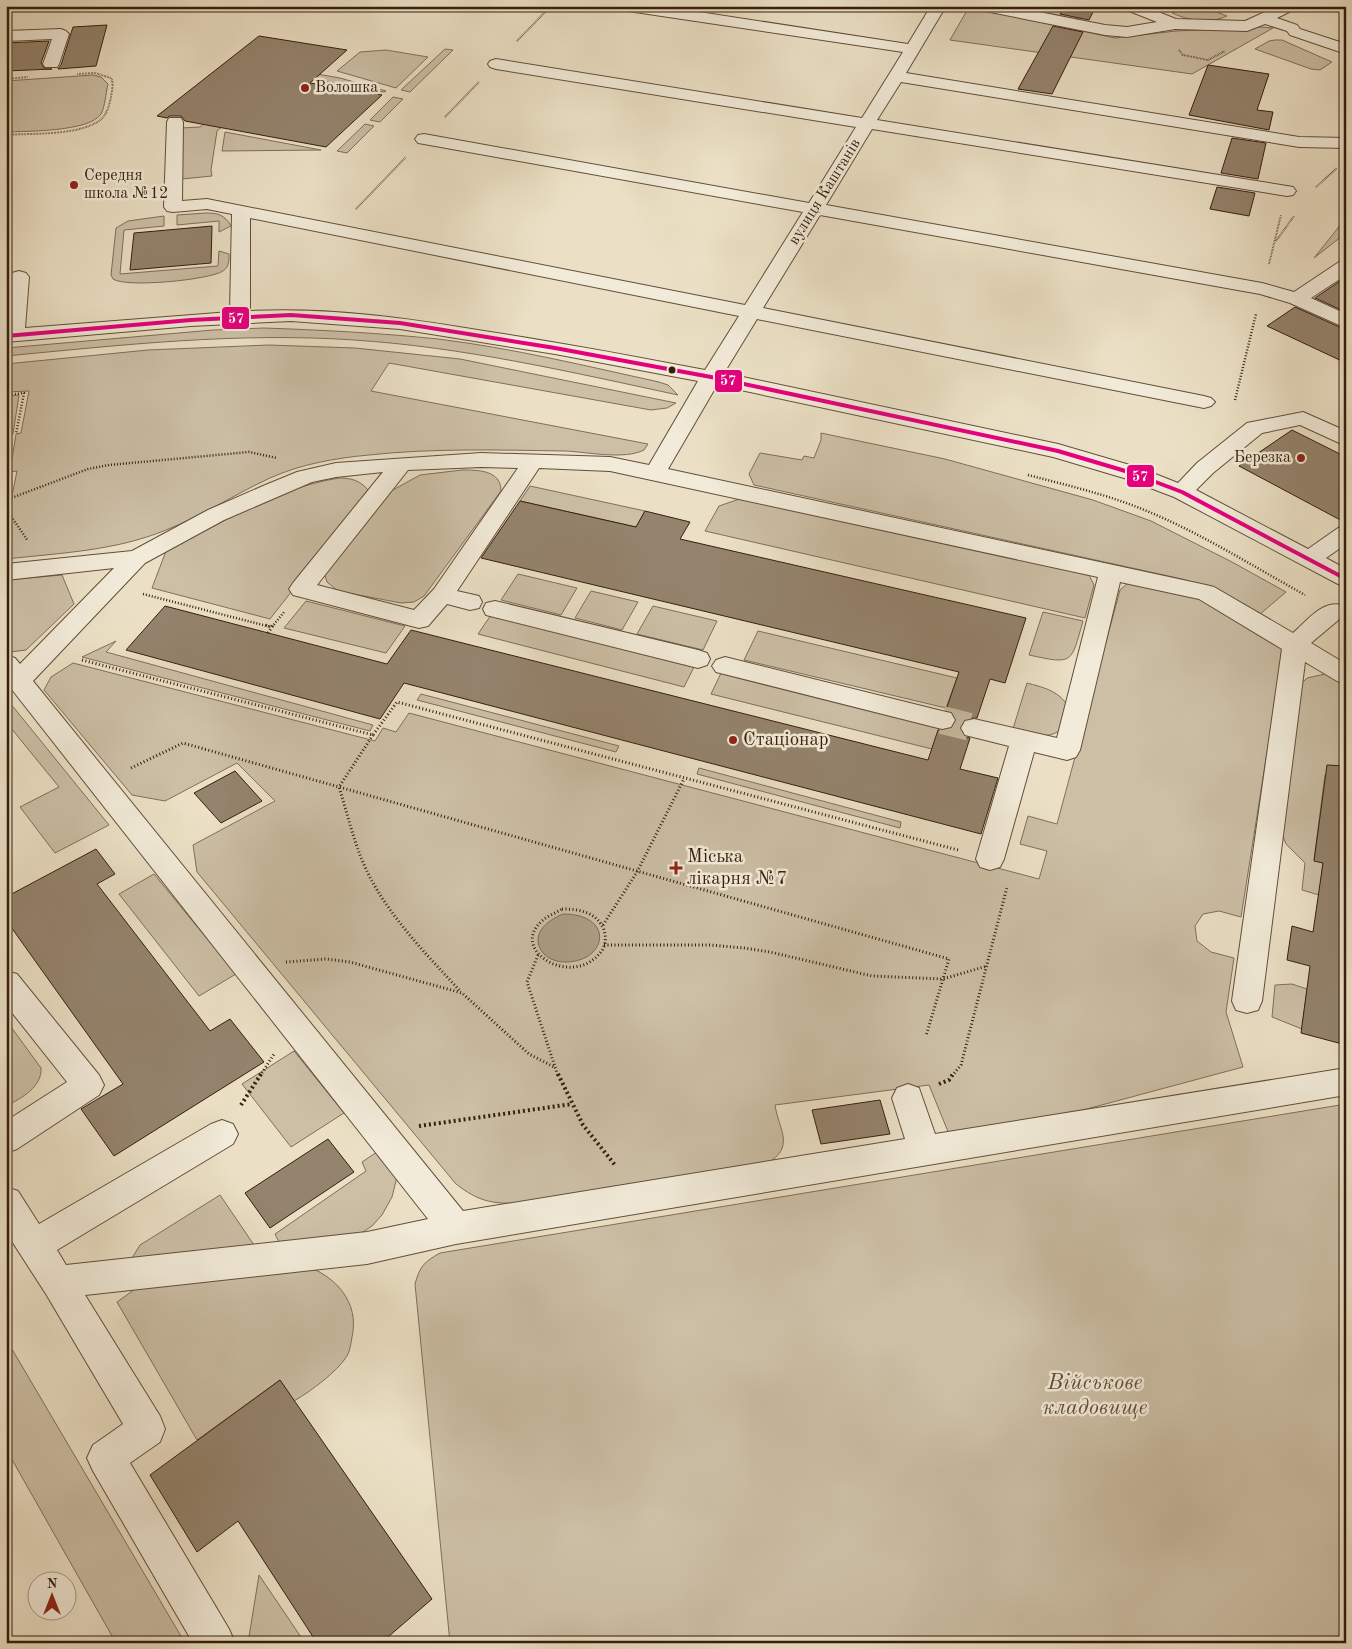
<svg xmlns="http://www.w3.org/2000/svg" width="1352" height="1649" font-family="'Old Standard TT',serif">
<rect width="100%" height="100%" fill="#ebe0c5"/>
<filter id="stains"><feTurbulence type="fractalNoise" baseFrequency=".004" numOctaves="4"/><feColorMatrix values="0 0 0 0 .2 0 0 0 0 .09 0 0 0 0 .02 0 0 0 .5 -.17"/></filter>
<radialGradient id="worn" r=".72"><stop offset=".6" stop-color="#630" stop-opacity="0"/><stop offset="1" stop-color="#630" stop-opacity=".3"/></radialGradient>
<path fill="#ccbfa6" stroke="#806e5a" d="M1004,6H1055L1083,17L1071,20Z
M1189,6H1201L1227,16C1209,24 1190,21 1172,13Z
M969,7L1115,38L1176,31L1260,27L1273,28L1192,74L950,40Z
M1275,40H1282L1332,62L1320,70L1311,69L1255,49L1269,41Z
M445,49L453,50L410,92L401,90Z
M386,50L428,57L396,88L337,71L360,52Z
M289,69L340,78L386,91L384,92L283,74Z
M93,75L101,77L108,84C106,92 105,107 101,114C89,132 27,131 6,132V81Z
M198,84L260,95L217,131L211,170L212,176L182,179L181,128L200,127L228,103L197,86Z
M393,97L403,99L380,122L370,120Z
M365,124L374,126L347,153L337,151Z
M225,132L321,150L222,151Z
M206,213C218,213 225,215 231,226L219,232V221L177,225V215Z
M164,216V226L124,230L120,274L218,266L219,251L229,254C229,261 229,267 223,271C209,280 126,288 113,279L111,275L116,228L128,221Z
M1346,218V233L1314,258Z
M264,328C322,330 380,333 438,339C512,348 586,366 659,382L668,385L678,395C571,372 463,347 354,340C237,332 122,345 6,356V348L213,330Z
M269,345L355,348L460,359L676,403L667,408L651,410L389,363L371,391L648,444L644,450C624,460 588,452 565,451C502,450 432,448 369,455C336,458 301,464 270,478C235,494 202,516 166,530C115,551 60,553 6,559V512L9,511L17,471L10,472L16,434L21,433L29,391L6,392V364L148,350Z
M19,395L13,434L6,435V396Z
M821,433L945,459L1093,500L1151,521L1232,562L1286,592L1259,615L1199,584L1182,579L754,485L749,474L760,453L802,460L804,456L814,458L821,440Z
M462,470C478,470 501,470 501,491L424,596L414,602L401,603L338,591L327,582L324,572L391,491L420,475Z
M339,478C350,478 360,480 368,490L367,495L270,619L152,588L166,551C222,523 276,488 339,478Z
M530,486L645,511L636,527L520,501Z
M748,496L1089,575L1094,585L1085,618L705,531L719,506Z
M518,574L577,588L561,615L501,600Z
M62,575L74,604L26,650L10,652L6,647V580Z
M1134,582L1196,595L1281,645L1283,651L1241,917L1219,911L1203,914L1195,926L1197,941L1211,952L1234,958L1226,1012L1243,1067L1083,1110L949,1134L929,1085L775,1105C779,1131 796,1147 766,1164L518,1203C491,1204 478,1201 456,1184L197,872L193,845L275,801L237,763L165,801L132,795L44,690L51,677L73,663L375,741L383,728L396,732L409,713L1039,879L1047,851L1020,844L1028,816L1057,824L1120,590L1127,584Z
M591,591L638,602L622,630L575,618Z
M306,601L405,626L386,653L284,628Z
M653,606L717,621L703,650L637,634Z
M1043,612L1083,621C1071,663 1074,665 1029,655Z
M491,615L694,667L684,687L478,634Z
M758,631L957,678L946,708L744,660Z
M116,641L106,652L373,725L370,731L82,657Z
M721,673L940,727L932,749L711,694Z
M1325,674L1335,675L1346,680V733L1338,778L1325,775L1314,860L1323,863L1319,895L1302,890L1305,863L1286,844L1282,834L1302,683L1307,678Z
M1027,683C1042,687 1056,690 1066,703C1065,710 1065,721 1062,727C1055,741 1024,734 1012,732Z
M421,694L619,746L616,752L417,700Z
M6,698L109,825L55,853L20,807L59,787L6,722Z
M699,768L901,822L900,828L697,774Z
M154,874L236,974L199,996L119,894Z
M1292,984L1307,989L1302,1029L1272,1017L1275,985Z
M6,1020L41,1068C42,1087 22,1098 6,1106Z
M294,1051L344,1113L291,1147L242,1084Z
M1346,1104V1643H450L415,1284C420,1266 424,1262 440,1253Z
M377,1152L397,1177L392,1197L382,1215L372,1226L360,1234L279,1242L275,1234L366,1171L362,1162Z
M220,1195L254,1245L129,1263L140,1245Z
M303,1265C335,1275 360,1302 352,1337C351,1343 350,1351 347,1356C337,1372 311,1391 294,1401L280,1380L197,1440L117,1302L138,1287Z
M6,1339L185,1643H116L6,1449Z
M259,1575L305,1643H248Z"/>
<path fill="#ad9e86" stroke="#7d6b56" d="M563,914C615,914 608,962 565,962C557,962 549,959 544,954C528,936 547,920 563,914Z"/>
<path fill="#94836d" stroke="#351e0d" d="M1064,6H1096L1089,20L1060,14Z
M107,25L96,66L58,69L61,65L73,27Z
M1053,26L1083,32L1052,94L1018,89Z
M259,36L347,50L310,83L382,95L326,147L185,121L181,116H169L167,118L157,116Z
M49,41L41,63L45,69H52L6,71V43Z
M1208,65L1269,74L1257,110L1273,112L1269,130L1189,115Z
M1232,138L1266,143L1258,179L1221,173Z
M1217,187L1255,193L1249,216L1210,209Z
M212,226L211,263L130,270L134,233Z
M1346,277V312L1315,298Z
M1295,307L1346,330V363L1267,326Z
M1292,430L1346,457V523L1239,466Z
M520,501L636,527L645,511L690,522L680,539L1026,618L1005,683L990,679L977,718L965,719L959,727L963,736L970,738L960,769L998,778L981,834L404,683L380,719L126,650L165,606L387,664L411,630L928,760L938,730L951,729L957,721L953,712L946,710L959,672L481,558Z
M1327,765L1346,766V1045L1301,1033L1310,966L1287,960L1292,926L1313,932L1323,863L1314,861Z
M235,771L262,801L221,823L194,793Z
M96,849L115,874L97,884L210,1031L230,1019L264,1062L114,1156L81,1109L123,1084L6,920V897Z
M880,1100L890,1134L821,1144L812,1110Z
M328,1139L354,1172L270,1228L245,1193Z
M280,1380L432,1599L381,1643H317L238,1521L197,1552L150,1475Z"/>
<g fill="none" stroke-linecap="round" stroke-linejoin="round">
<path stroke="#c7b9a0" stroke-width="28" stroke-dasharray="28 14" stroke-linecap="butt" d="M942,720L974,728"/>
<g stroke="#624e3b" stroke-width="2">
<path id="minor" d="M621,6H660L908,44L931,6H946L906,73L1299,137L1346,138V148L1299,147L901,82L877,120L1287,186L1293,187L1296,191L1293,195L1287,196L872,129L826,205L1262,283L1294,292L1339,262L1346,260V275L1311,298L1346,314V328L1290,303L1260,294L820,215L763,308L1204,396L1211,398L1215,402L1211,406L1204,408L757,319L724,373L1058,444L1140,468L1178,483L1197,463L1247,423L1303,412L1346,431V446L1300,425L1262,433L1213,473L1196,490L1308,549L1338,528L1346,526V544L1326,558L1346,569V587L1338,584L1174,497L1124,478L1053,457L717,385L668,469L1206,585L1214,587L1293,633C1307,621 1322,600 1342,605L1345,611L1342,617L1311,643L1346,664V684L1337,681L1305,662L1262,1001L1258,1010L1247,1013L1236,1010L1232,1001L1282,649L1199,599L1120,582L1080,750L1076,757L1067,760L1034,752L1004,859L1000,867L990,870L980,867L976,859L1009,746L965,735L961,728L965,721L974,719L1057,738L1098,577L610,471L539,468L457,591L479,596L482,602L479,608L470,610L447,604L428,626L419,628L293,595L289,589L293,583L383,472L336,477L312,482L224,520L145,563L33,681L463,1211L905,1139L892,1098L897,1088L908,1084L919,1088L935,1134L1346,1068V1095L456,1244L367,1264L85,1295L160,1416L165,1429L160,1442L130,1463L229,1629L235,1643H193L93,1471L87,1458L93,1445L123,1424L46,1294L6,1232V1187L18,1191L39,1224L211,1124L222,1120L233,1124L238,1134L233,1144L57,1250L66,1265L367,1232L428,1219L6,682V655L15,658L20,664L114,568L6,580V564L132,551L208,510L263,486L297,472L336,463L481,453L610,457L649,465L698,381L555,354L400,329L291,321L191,326L6,342V311L9,277L12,273L19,271L26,273L29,277L25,328L230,312L232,214L207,209L173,212L167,211L164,207L167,122L169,118H181L183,122L182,201L207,199L745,305L803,212L424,144L418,143L415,139L418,135L424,134L809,203L856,127L496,69L490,67L488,64L490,61L496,59L862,118L903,52L628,11L623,9ZM250,218L739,316L705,370C632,356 558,342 484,331C407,318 329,307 250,311ZM481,467L518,468L434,589L414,610L317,585L408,470Z
M978,6H1009L1105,25L1127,27L1157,22L1129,11L1126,8L1128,6H1143L1176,19L1245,21L1278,6H1290L1292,9L1289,12L1277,18L1297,25L1300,29L1346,44V54L1290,35L1287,31L1265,24L1247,31L1175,29L1127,37L1105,35L985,11L980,9Z
M61,29L66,31L69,34L59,64L57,67H45L43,64L52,39L6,41V31Z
M495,601L698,650L707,653L710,659L707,665L698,668L486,615L483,609L486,603Z
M725,657L942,711L951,713L955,720L951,727L942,729L716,672L712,666L716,660Z
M6,971L17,974L99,1075L104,1085L99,1095L17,1149L6,1153V1121L67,1082L6,1005Z"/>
</g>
<path stroke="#351e0d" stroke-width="2" stroke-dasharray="0.5 1" stroke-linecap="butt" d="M517,41L551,6
M1179,50L1183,55L1208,60L1225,51
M6,79L28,77
M445,117L479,82
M6,135C32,133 76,136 99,121C107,115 109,106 111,97C112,90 114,84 111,78L95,73L77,74
M1316,187L1337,168
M356,209L406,157
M1276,241L1294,216
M1269,264L1281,215"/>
<path stroke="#351e0d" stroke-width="2.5" stroke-dasharray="1 2" stroke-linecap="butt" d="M6,395L24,393L16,434
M1235,400L1256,314
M1028,475C1066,485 1105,494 1142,509C1199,532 1251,565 1305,595
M6,500L88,469L109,465L249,452L277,458
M6,509L28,541
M143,594L271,627
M272,627L284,612"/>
<path stroke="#351e0d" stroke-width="3" stroke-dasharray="1 2.5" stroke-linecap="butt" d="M266,625L272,627L273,625
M268,633L272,627
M82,660L373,735L397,702L958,850
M373,735L339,787C349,819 356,852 372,881C395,923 429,957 461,992
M131,768L183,743L949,959L926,1036
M562,909C579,909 597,912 604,930C606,936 606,943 603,949C576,991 507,951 542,921C547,916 556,913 562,909Z
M603,925L637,872L684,779
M604,945H710L744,948L770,952L872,976L943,979L987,966
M538,955L527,982L558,1076
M286,962L326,959L350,962L462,993L529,1054L554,1067
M260,1076L274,1054
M952,1076L961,1065L1007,887"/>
<path stroke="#351e0d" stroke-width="4" stroke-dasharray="2 3" stroke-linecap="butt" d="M558,1074L583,1125L615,1165
M939,1084L949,1080L953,1074
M241,1105L261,1074
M419,1126L572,1104"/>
<use href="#minor" fill="#f2ebd9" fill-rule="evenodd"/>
<g stroke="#f2ebd9" stroke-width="7">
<path id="bus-1" d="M6,336L191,320L291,315L400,323L555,348L711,377L1058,451L1132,473L1182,492L1346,579"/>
</g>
<use href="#bus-1" stroke="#e5007d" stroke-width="4"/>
</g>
<g fill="#8f2418" stroke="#f2ebd9" stroke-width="2">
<circle cx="305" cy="88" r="5"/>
<circle cx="74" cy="185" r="5"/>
<circle cx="1301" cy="458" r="5"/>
<circle cx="733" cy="740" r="5"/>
<path d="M673.5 860.5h5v5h5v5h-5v5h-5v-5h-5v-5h5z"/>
</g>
<circle fill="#351e0d" stroke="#f2ebd9" stroke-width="2" cx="672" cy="370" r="4.5"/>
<g text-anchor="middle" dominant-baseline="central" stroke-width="5" stroke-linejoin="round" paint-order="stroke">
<g font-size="16" fill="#351e0d" stroke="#f2ebd9" text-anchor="start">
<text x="315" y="88">Волошка</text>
<text x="84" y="176">Середня<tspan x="84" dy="18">школа №12</tspan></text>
<text x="1291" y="458" text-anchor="end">Березка</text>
</g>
<g font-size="16" fill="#351e0d" stroke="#f2ebd9">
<text transform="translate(825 192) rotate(-58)">вулиця Каштанів</text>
</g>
<g font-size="19" fill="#351e0d" stroke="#f2ebd9" text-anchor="start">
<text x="743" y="740">Стаціонар</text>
<text x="687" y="857">Міська<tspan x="687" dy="22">лікарня №7</tspan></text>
</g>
<g font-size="22" font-style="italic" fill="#624e3b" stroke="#f2ebd9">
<text x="1095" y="1383">Військове<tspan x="1095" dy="25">кладовище</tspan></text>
</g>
</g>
<g stroke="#f2ebd9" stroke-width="2">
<rect x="221" y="306" width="29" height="24" rx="5" fill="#e5007d"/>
<rect x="714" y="369" width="29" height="24" rx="5" fill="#e5007d"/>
<rect x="1126" y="464" width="29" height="24" rx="5" fill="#e5007d"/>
</g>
<g font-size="14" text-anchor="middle" font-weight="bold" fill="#fff">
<text x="236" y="323">57</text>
<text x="728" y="385">57</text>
<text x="1140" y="481">57</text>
</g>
<rect width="1352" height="1649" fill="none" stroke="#ebe0c5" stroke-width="25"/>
<rect x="8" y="8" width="1337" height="1634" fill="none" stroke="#351e0d" stroke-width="2.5"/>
<rect x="12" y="12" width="1327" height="1624" fill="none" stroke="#351e0d"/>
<g transform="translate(52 1596)"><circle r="24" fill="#f2ebd9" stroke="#a69987"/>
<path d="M0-4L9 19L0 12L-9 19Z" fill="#8f2418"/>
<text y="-8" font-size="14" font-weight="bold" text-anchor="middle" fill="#351e0d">N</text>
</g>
<rect width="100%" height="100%" filter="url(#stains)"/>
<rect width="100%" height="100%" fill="url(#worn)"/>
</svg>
